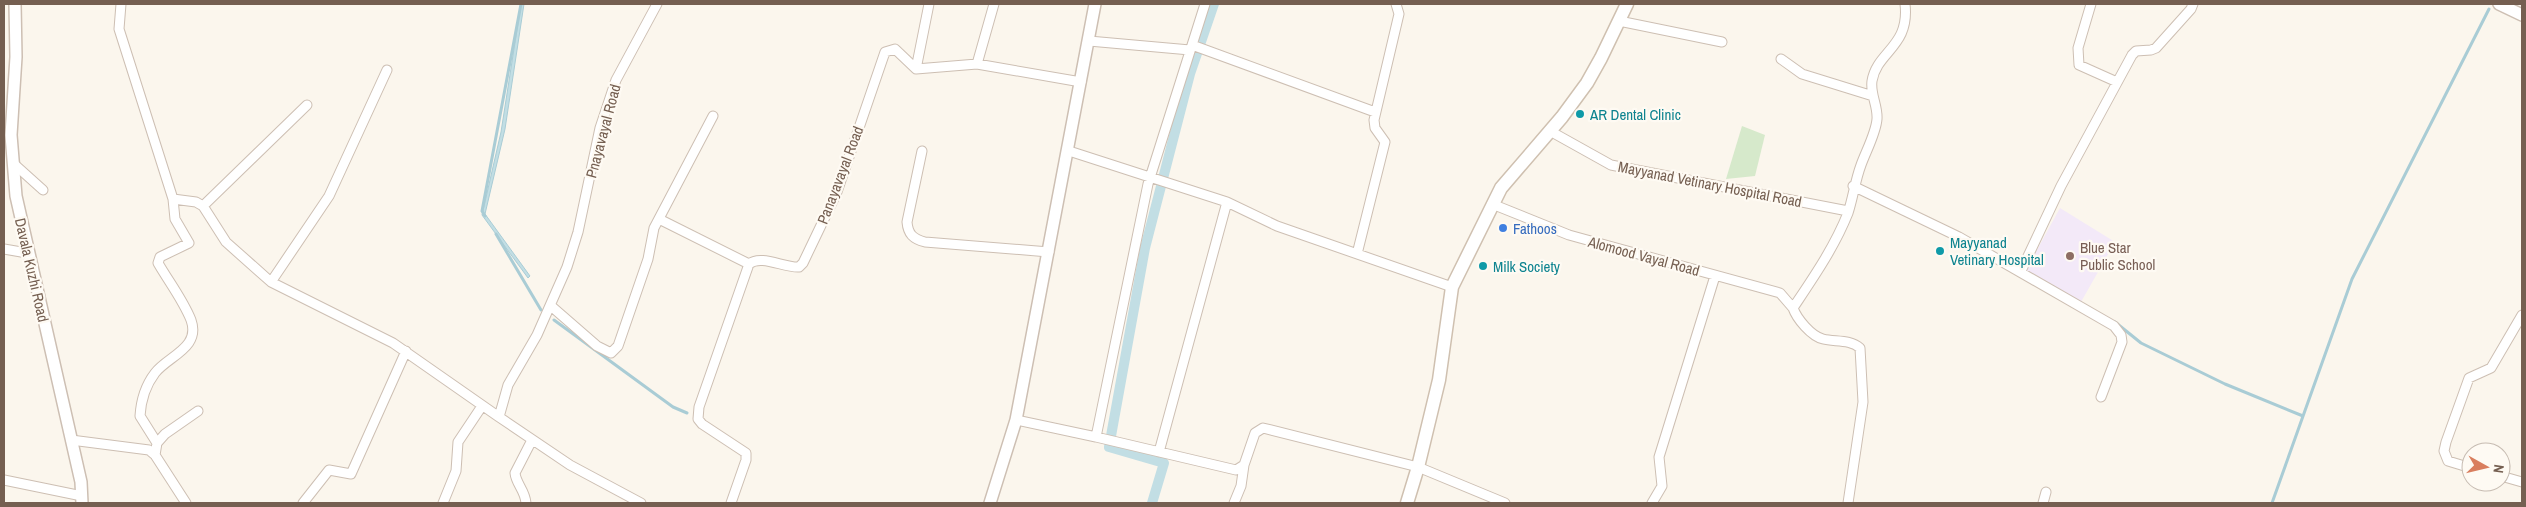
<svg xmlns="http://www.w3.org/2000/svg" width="2526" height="507" font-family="'Archivo Narrow',sans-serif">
<rect width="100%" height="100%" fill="#fbf6ed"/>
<path fill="#f3e9f8" d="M2060,208L2115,242L2081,302L2026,270Z"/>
<path fill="#d6e9cb" d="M1742,126L1765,135L1755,176L1726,179Z"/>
<path fill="#c2dee4" stroke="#a9ccd5" d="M521,4H524L505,129L485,214L530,276L528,278L482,215L501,132Z"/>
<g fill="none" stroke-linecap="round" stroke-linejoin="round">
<path stroke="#a9ccd5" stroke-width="3" d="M485,216L482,211L521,4
M496,234L541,310
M554,320L673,407L687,413
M2115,322L2141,343L2225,384L2303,416
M2272,503L2352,279L2489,9"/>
<path stroke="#c2dee4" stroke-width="10" d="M1152,503L1164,463L1109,447L1145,248L1190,74L1214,4"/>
<g stroke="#cdbfb3" stroke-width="11">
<path id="minor" d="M121,4L119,29L173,199L196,202L203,206L226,242L271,282L393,343L499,417
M1205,4L1148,184L1096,437L1236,470L1244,465L1255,433L1263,428L1418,467L1505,503
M2091,4L2078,48L2079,65L2117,82
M1619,21L1722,42
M1089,41L1190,50
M1192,45L1375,112
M1781,59L1802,74L1873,96
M977,64L994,4
M916,69L929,4
M1550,131L1611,165L1848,211
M922,151L907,222C908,234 913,239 925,242L1049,252
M1069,151L1227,202L1277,226L1452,287
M13,163L43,190
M1853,186L1959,237L2114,326L2121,335L2122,342L2101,397
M1492,204L1569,235L1780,293L1793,308
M203,206L307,105
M659,219L749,264
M4,249L27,253
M1357,254L1385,142L1375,128L1374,120L1399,14L1396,4
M2021,271L2061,186L2132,55L2136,51L2151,50L2156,48L2191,9L2193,4
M271,282L329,196L387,70
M551,306L597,346L611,353L618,346L648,259L654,228L713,116
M1016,420L1096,437
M71,440L149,450L155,455L186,503
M157,443L165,434L198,411
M1159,452L1227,202
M155,455L157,443L140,416C141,400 145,386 155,373C168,356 201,348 191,320C183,300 169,282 158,263L160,257L189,243L175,219L173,199
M2471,468L2448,461L2444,451L2446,442L2469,378L2491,368L2522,315
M2501,476L2522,482
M4,480L82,496
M303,503L329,470L351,474L406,351
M443,503L456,471L458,442L482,406
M526,503C525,490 516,484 515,473L532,440
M641,503L570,465L499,417L508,385L537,335L567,267L578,232L600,128L616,80L657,4
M731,503L746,460V453L702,424L698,419L699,407L749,264C761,254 784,268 799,267L803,263L837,192L885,52L895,49L916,69L977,64L1081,82
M1234,503L1241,486L1244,465
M1652,503L1662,486L1659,457L1715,276
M1848,503L1863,402L1860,348C1850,339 1835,342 1823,339C1811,336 1797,319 1793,308C1813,278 1834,248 1848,213C1853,198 1855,181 1861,165C1866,151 1876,133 1877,119C1878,106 1870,94 1872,81C1877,51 1910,47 1905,4
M2043,503L2046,492"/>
</g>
<g stroke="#cdbfb3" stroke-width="14">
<path id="tertiary" d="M15,4L16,57L11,135L16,196L81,482L82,503
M2499,4L2522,15
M990,503L1016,420L1095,4"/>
</g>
<g stroke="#cfc0b0" stroke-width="15">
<path id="secondary" d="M1407,503L1418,467L1439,380L1452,287L1501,188L1562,117L1587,83L1601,58L1627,4"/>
</g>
<use href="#minor" stroke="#fff" stroke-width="9"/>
<use href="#tertiary" stroke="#fff" stroke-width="11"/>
<use href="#secondary" stroke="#fff" stroke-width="12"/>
</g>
<g fill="#0f9aa8" stroke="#fefaf3" stroke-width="2">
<circle cx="1580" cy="114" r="5"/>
<circle cx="1940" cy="251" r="5"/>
<circle cx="1483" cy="266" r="5"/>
</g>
<circle fill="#3f7fe0" stroke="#fefaf3" stroke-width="2" cx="1503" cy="228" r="5"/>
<circle fill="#8d6e63" stroke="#fefaf3" stroke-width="2" cx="2070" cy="256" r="5"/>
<g text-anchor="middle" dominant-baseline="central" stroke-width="4.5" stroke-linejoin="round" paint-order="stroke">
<g font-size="15" fill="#0d838f" stroke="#fefaf3" text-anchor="start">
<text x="1590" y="114">AR Dental Clinic</text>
<text x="1950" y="242">Mayyanad<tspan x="1950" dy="17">Vetinary Hospital</tspan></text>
<text x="1493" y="266">Milk Society</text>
</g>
<g font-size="15" fill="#755f51" stroke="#fefaf3">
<text transform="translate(603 131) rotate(-75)">Pnayavayal Road</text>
<text transform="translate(840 175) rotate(-69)">Panayavayal Road</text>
<text transform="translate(1710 184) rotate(11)">Mayyanad Vetinary Hospital Road</text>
<text transform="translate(1644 256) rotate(15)">Alomood Vayal Road</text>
<text transform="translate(32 270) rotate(77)">Davala Kuzhi Road</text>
</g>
<g font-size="15" fill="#366cbe" stroke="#fefaf3" text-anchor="start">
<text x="1513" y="228">Fathoos</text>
</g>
<g font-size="15" fill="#785e54" stroke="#fefaf3" text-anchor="start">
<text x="2080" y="247">Blue Star<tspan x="2080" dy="17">Public School</tspan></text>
</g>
</g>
<rect width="2526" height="507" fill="none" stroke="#755f51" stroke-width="10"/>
<g transform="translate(2486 467) rotate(98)"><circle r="24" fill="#fefaf3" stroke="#c7bcb2"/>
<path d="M0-4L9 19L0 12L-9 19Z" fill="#d97e5e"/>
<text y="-8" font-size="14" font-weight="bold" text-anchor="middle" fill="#755f51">N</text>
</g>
</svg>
